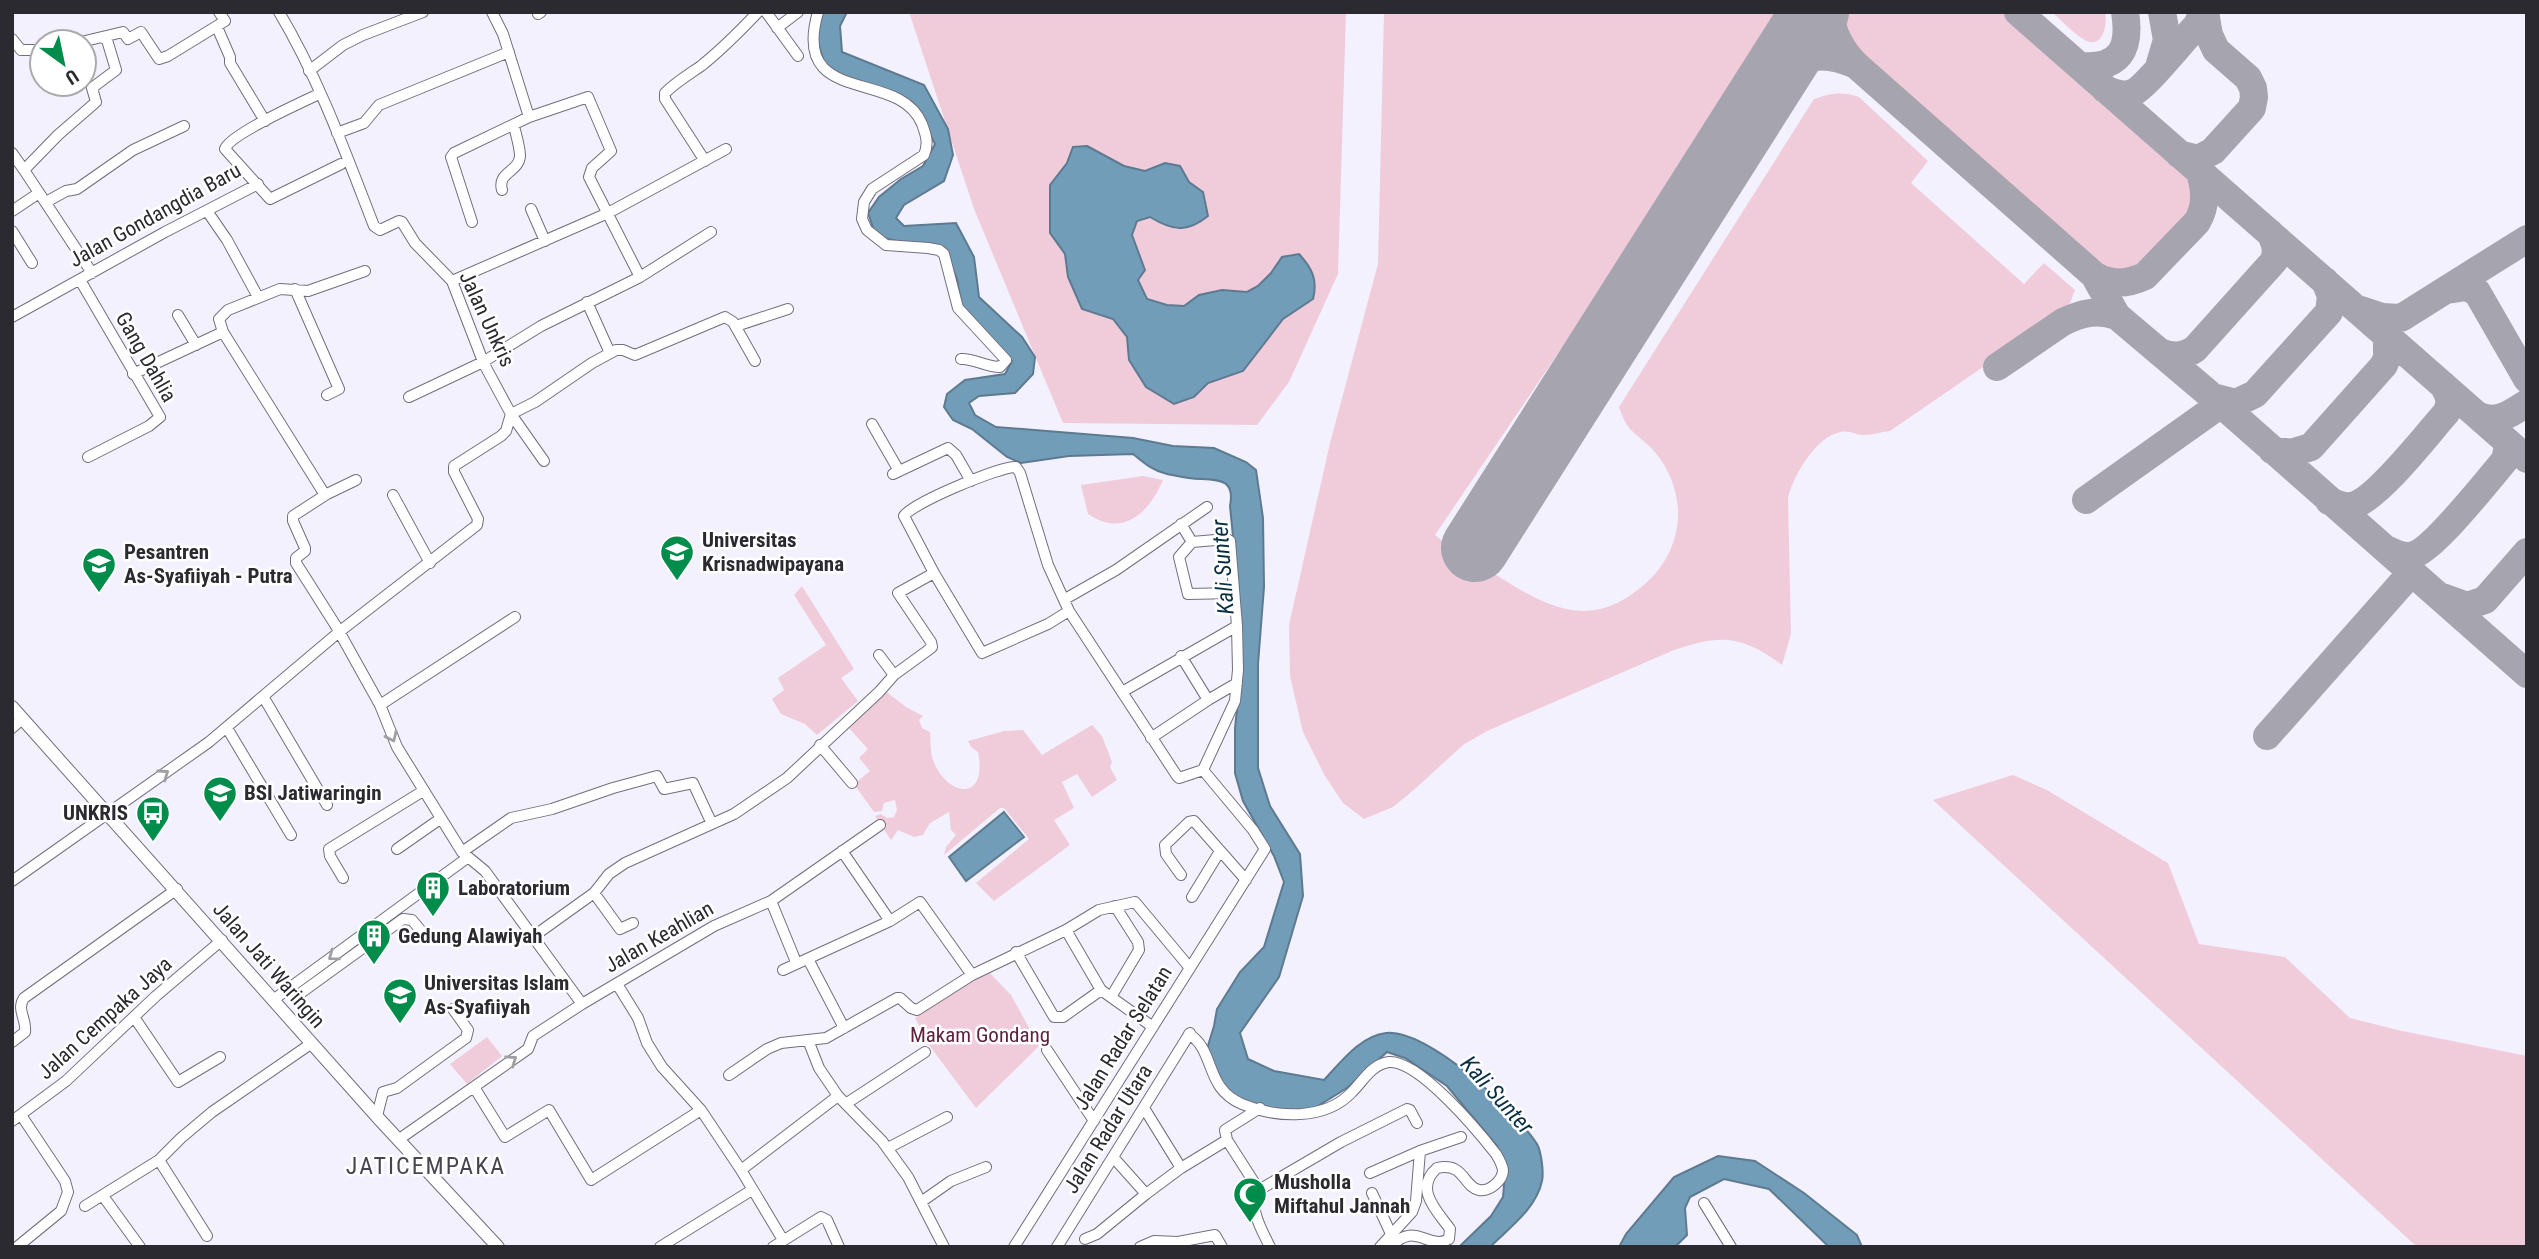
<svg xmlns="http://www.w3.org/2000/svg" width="2539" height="1259" font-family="'Roboto Condensed',sans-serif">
<rect width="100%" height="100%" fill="#f3f1fe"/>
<path fill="#f0ccdb" d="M909,12H1346L1338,274L1289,382L1257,425L1063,423L974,209Z
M1384,12H1789L1435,535C1452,549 1474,561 1493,573C1548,608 1591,633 1647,582C1667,564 1679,538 1678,510C1677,486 1665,460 1647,444C1631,430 1626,428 1619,407L1814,99C1831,93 1842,91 1859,97L1928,161L1911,183L2024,284L2044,263L2075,290L2069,306L2063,312L1890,431C1881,432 1872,435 1863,435C1856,435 1848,430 1841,432C1816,436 1794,475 1788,497L1791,634L1782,665C1742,635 1721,634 1674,650L1487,731L1463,745L1416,788L1393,807L1364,819L1343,803L1325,776L1303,732L1290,676L1289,625L1330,443L1378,264Z
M1830,12H2018L2200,172C2205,190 2208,205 2197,222C2172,248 2144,293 2103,281L1846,55L1835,35Z
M2052,12H2105C2108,26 2102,51 2083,39C2072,32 2062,21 2052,12Z
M1143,476L1163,480C1149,513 1123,538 1088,514L1081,485Z
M802,586L854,669L841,678L858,701L817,735L805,724L781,714L772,699L784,690L778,678L826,645L794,595Z
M884,690L906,707L923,716L919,720L922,728L930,732C931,741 930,752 933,760C947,797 988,803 978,752L971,747L968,741L1004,731L1023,730L1042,755L1092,725L1102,736L1112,762L1110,767L1117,780L1092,797L1077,774L1062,782L1074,808L1054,820L1070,845L994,901L976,883L1029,839L1004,808H1000L944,855L946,847L956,835L951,830L949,812L930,823L923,835L914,837L898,830L891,840L875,816L881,814L887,818L894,817L897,810L895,800L884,803L882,811L874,812L854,784L870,771L859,758L868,749L847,726Z
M2013,775L2047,790L2168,863L2199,944L2285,957L2350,1018L2402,1031L2527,1056V1247H2417L1933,800Z
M986,969L1011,995L1039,1046L976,1108L929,1045L915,1018Z
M487,1037L502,1056L467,1084L450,1064Z"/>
<path fill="#729db9" stroke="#5d7a90" stroke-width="2" d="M818,12H847L840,26L842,52L924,85L948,129L953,155L944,181L904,205L896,218L904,226L956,223L974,257L979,297L1022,337L1035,357L1033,374L1015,393L979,396L969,403L975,415L996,427L1133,438L1173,446L1214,448L1246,462L1256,470L1263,518L1264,587L1258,664V768L1270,806L1300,854L1303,896L1279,977L1240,1033L1248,1059L1274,1071L1324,1080C1341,1062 1360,1036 1386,1033C1427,1028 1516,1111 1537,1144C1541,1151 1544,1172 1542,1181C1536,1209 1509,1228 1490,1247H1459L1491,1216L1503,1197L1505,1173L1497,1146L1447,1086L1405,1058L1387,1052L1347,1088L1305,1114L1244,1103L1217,1080L1207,1049L1214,1026L1217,1009L1240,972L1264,947L1284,882L1274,856L1243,801L1235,773V728L1241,671L1240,607L1230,506C1235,480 1221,480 1200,479C1189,479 1177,476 1167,474C1153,471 1144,463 1133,454L1069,456L1021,463L1007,457L972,429L953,420L944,407L947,394L965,380L1005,374L1012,361L963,313L957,279L946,253L876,236L868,213L879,197L901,179L923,166L935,144L913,103L826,70L814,28Z
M1087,146L1124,166L1145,171L1165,163L1180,166L1189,182L1203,192L1208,216C1187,233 1173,231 1150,217L1137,221L1132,235L1145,270L1138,280L1147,299L1167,305L1184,306L1199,295L1222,290L1247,292L1258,286L1271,273L1282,257L1299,254C1312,268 1318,280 1313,299L1283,319L1243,371L1208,383L1194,397L1174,404L1146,387L1129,360L1127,337L1113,319L1082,309L1068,277L1065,254L1050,233V185L1067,163L1073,147Z
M1004,812L1024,837L966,881L949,857Z
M1718,1156L1755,1161L1804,1193L1857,1235L1862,1247H1829L1769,1189L1724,1179L1690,1197L1685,1208L1687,1235L1675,1247H1619L1626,1234L1674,1177Z"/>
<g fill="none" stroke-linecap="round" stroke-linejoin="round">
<path stroke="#a6a4ae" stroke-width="28" d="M2018,12L2527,459
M1856,65L2094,275L2117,316L2221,404L2527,674
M2080,66C2120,69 2131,49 2125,12
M2159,67L2167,40L2162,12
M1773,79C1803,56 1820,49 1856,65C1841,50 1832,34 1830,12
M2105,89C2114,93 2123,97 2132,93C2144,89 2186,37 2197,25L2203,12
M2179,154L2198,159L2213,151L2252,108L2254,97L2253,88L2248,78L2216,50L2209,35L2205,12
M2094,275C2111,286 2128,284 2145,276L2197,222C2207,205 2205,190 2200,172
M2447,290L2466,287L2477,292L2527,379
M2361,310L2382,317L2401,318L2527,239
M2160,352C2173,357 2183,357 2195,349L2274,261C2277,250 2276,244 2270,233
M1997,367L2063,322C2082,313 2097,309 2117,316
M2213,397L2236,403L2255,394L2329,312L2331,296L2325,281
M2479,416C2498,424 2511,413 2527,403
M2272,450L2291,453L2311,447L2384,365L2387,357V335
M2086,500L2221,404
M2329,501C2336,503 2343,507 2350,506C2374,504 2428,433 2446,413C2452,402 2449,395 2443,385
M2384,548C2392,552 2400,557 2410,556C2430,554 2489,479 2505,460L2508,447L2505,440
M2442,597L2467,606L2485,600L2527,552
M2267,736L2411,573"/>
<path stroke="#a6a4ae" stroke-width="68" d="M1475,548L1815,12"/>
<g stroke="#726f7d" stroke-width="12">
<path id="minor" d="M279,12C319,79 346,154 374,226L380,230L399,221L402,222L415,243L452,281L484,364L511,414L544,461
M492,12L503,34L529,117
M766,12L798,56
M818,12C790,109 899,67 922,124C926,135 929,143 924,155L872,189L864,202L862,219L867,230L886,245L928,248L939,250L944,254L958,308L1006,360L1000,367C986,367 973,358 961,359
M538,14L541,12
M217,27L230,57V63L265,121
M777,28L798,12
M12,39L21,50H42
M81,42L123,32L128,39L141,32L159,59L168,56L225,21L219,12
M309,71L343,45L363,35L423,12
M319,94C302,102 229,135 225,149L270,199L341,164
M337,133L364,123L379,105L509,52
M12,153L24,170
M705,161L665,99V93C676,82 688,75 701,66C721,50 740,31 758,12
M502,190C497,172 519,172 520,156C520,147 516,135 514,126
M46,202L66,191L77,189L133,150L184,126
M531,209L545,241
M12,211L39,193
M207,211L227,240L258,297
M472,222L451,157L454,153L529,117L588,97L611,151L592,168L589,177L640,277
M12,231L32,263
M92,273L24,170L58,135L96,102L92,88L116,70L107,40L103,38
M80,280L160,417L149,426L88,457
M452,281L608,213L726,149
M295,289L339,389L327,395
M587,302L610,353
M178,315L196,345
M12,317L165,232L258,184
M736,326L788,309
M133,374L223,332
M409,397L483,362L541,326L640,277L711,232
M511,414L535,402L592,363L616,350H623L635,355L725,317L733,322L755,361
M872,424L899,471
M893,474L948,448L956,455L971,481
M356,480L327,494L293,516V521L305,548V551L296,558V563L336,626L380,705L397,747L462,852L485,871L582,1004
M325,495L223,332L219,319L228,310L280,289L308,291L365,271
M393,495L430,563
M1181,524L1192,542L1179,557L1188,594L1234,593
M1065,599L1116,570L1207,507
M1069,611L1048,624L982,653L934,573L904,516C912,503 1001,466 1016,467L1020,473L1048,565L1069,611L1177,776L1179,778L1203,770L1235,701L1238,670L1237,626L1230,541L1227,539L1192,542
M879,655L894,675
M1122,692L1237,626
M264,698L327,805
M1208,700L1237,683
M380,705L515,617
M12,728L22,719
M227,728L291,835
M1151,738L1208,700L1181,656
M820,745L852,783
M397,849L440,819
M842,851L890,921
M462,852L511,818L552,809L613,788L657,776L664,789L693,783L712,824
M1181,875L1166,854L1165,845L1189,822L1194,821L1246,880
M343,878L330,856L329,849L423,791
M12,881L209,742L339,632L477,525L478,519L454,472V466L501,436L506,431L511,414
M594,893L620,929L633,923
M1192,897L1220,851
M771,901L796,962
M1066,930L1101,990L1153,1027
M534,936L594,893L609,874L625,863L734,814L787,778L879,692L894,675L927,651L932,647L931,642L898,593L934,573
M1016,952L1054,1017H1063L1101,990
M808,959L844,1028
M783,970L890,921L920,902L972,975L1066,930L1099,910L1135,902L1190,968
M617,984L638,1018L647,1043L662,1067L701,1110L741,1170L783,1240
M298,995L403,919L412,920L422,932
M1111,997L1139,950L1138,942L1115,906
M273,1000L467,858
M134,1017L178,1082L220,1057
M1189,1034C1216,1051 1204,1088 1242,1104C1276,1118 1325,1121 1352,1092C1363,1081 1372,1064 1389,1062C1419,1060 1478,1131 1496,1154C1499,1159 1502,1164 1503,1170C1503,1180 1490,1192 1479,1190C1463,1187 1465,1162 1437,1168C1413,1189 1438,1212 1450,1229L1449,1239C1429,1251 1414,1220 1391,1247
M808,1040L819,1068L838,1096L882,1141L908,1177L944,1247
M12,1042L25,1032C27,1019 16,1010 24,998L177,889
M1047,1050L1094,1121
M729,1075L767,1049L781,1043L826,1038L897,998H900L911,1008L917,1010L972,975
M474,1087L505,1137L549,1110L591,1180L701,1110
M847,1103L925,1052
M1144,1108L1181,1168
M377,1116L383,1092L397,1088L466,1038L468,1030L453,1009
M12,1121L66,1081L156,996L222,940
M398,1140L528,1049L533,1036L582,1004L714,926L771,901L880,825
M1227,1140L1259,1190
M888,1148L947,1117
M1113,1157L1146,1194
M159,1160L207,1236
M741,1170L838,1096
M1370,1173L1420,1151L1461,1137
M1372,1193L1391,1234
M103,1196L140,1247
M921,1202L951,1181L986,1167
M1704,1203L1731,1247
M85,1206L159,1160L181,1138L212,1112L312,1043
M1085,1239L1097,1234L1146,1194L1181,1168L1227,1140L1225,1130L1260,1108
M17,1247L61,1211L68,1192L65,1181L21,1115
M660,1247L752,1190
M773,1247L821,1217L827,1220L839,1247
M1014,1247L1265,849L1253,830L1203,770
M1057,1247L1190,1033
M1140,1247L1154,1241L1178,1242L1215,1235L1222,1247
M1270,1247C1262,1230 1247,1207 1259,1190L1341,1142L1407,1109L1410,1110L1417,1123
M1380,1247L1412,1212L1416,1201L1420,1151"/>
</g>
<g stroke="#726f7d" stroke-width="14">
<path id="major" d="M12,707L380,1120L498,1247"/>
</g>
<use href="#minor" stroke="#fff" stroke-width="10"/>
<use href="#major" stroke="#fff" stroke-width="12"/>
</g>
<defs><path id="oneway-chevron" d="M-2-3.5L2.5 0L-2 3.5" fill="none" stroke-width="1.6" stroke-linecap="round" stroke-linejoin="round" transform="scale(1.75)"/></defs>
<g stroke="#a09fa2">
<use href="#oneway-chevron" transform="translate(392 737) rotate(65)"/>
<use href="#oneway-chevron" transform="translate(164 774) rotate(-35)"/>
<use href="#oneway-chevron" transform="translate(333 956) rotate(144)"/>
<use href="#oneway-chevron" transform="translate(512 1060) rotate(-35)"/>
</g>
<defs>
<g id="university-pin" transform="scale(1.75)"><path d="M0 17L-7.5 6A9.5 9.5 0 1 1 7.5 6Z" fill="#008d4c" stroke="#fff"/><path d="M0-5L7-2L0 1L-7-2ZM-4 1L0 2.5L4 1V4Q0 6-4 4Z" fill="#fff"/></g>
<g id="school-pin" transform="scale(1.75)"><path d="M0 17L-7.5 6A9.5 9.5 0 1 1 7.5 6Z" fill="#008d4c" stroke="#fff"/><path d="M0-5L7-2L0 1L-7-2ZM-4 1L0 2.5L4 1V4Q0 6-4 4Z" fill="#fff"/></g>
<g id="bus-pin" transform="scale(1.75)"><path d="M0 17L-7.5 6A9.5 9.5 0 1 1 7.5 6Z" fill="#008d4c" stroke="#fff"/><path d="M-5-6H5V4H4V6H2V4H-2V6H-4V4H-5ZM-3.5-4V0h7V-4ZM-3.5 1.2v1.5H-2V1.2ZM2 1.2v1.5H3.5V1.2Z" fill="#fff"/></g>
<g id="building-pin" transform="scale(1.75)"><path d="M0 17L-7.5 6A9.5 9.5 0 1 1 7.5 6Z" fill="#008d4c" stroke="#fff"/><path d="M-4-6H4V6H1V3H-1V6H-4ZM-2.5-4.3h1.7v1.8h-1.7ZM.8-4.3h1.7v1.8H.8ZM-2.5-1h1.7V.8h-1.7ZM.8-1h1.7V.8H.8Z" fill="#fff"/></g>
<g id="mosque-pin" transform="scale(1.75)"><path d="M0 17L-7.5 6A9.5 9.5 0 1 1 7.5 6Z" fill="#008d4c" stroke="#fff"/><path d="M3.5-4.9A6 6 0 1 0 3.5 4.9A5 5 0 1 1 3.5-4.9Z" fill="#fff"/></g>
</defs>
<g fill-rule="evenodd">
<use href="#university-pin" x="677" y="552"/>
<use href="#school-pin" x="99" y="564"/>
<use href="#university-pin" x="220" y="793"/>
<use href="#bus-pin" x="153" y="813"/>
<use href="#building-pin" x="433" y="888"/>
<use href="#building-pin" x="374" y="936"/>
<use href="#university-pin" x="400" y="995"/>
<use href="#mosque-pin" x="1250" y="1194"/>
</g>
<g text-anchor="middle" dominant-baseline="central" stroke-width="5" stroke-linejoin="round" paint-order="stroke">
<g font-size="21" fill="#2b2a30" stroke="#fff">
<text transform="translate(155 215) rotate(-29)">Jalan Gondangdia Baru</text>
<text transform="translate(487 319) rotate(65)">Jalan Unkris</text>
<text transform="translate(146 357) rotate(60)">Gang Dahlia</text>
<text transform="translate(659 937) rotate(-30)">Jalan Keahlian</text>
<text transform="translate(269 965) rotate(49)">Jalan Jati Waringin</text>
<text transform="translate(105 1018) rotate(-42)">Jalan Cempaka Jaya</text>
<text transform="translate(1123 1038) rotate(-58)">Jalan Radar Selatan</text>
<text transform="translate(1108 1129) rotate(-58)">Jalan Radar Utara</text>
</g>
<g font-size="21" font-weight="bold" fill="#2b2a30" stroke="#fff" text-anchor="start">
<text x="702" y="540">Universitas<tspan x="702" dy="24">Krisnadwipayana</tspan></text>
<text x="124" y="552">Pesantren<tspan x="124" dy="24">As-Syafiiyah - Putra</tspan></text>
<text x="244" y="793">BSI Jatiwaringin</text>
<text x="128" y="813" text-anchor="end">UNKRIS</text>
<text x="458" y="888">Laboratorium</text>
<text x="398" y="936">Gedung Alawiyah</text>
<text x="424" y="983">Universitas Islam<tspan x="424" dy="24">As-Syafiiyah</tspan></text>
<text x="1274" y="1182">Musholla<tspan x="1274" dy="24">Miftahul Jannah</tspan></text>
</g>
<g font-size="21" fill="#5d2240" stroke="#fff">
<text x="980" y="1035">Makam Gondang</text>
</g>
<g font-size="23" font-style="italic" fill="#0a2f43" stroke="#fff">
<text transform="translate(1223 567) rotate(-94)">Kali Sunter</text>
<text transform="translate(1497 1095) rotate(48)">Kali Sunter</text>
</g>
<g font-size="24" letter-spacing="2" fill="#484552" stroke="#fff">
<text x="426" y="1166">JATICEMPAKA</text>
</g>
</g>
<rect width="2539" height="1259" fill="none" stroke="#2b2a30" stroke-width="28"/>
<g transform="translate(63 63) rotate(147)"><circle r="33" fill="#ffffff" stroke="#aaaaac" stroke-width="2"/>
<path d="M0-5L12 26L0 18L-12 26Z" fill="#008d4c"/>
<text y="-10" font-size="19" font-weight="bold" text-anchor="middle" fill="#2b2a30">U</text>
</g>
</svg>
